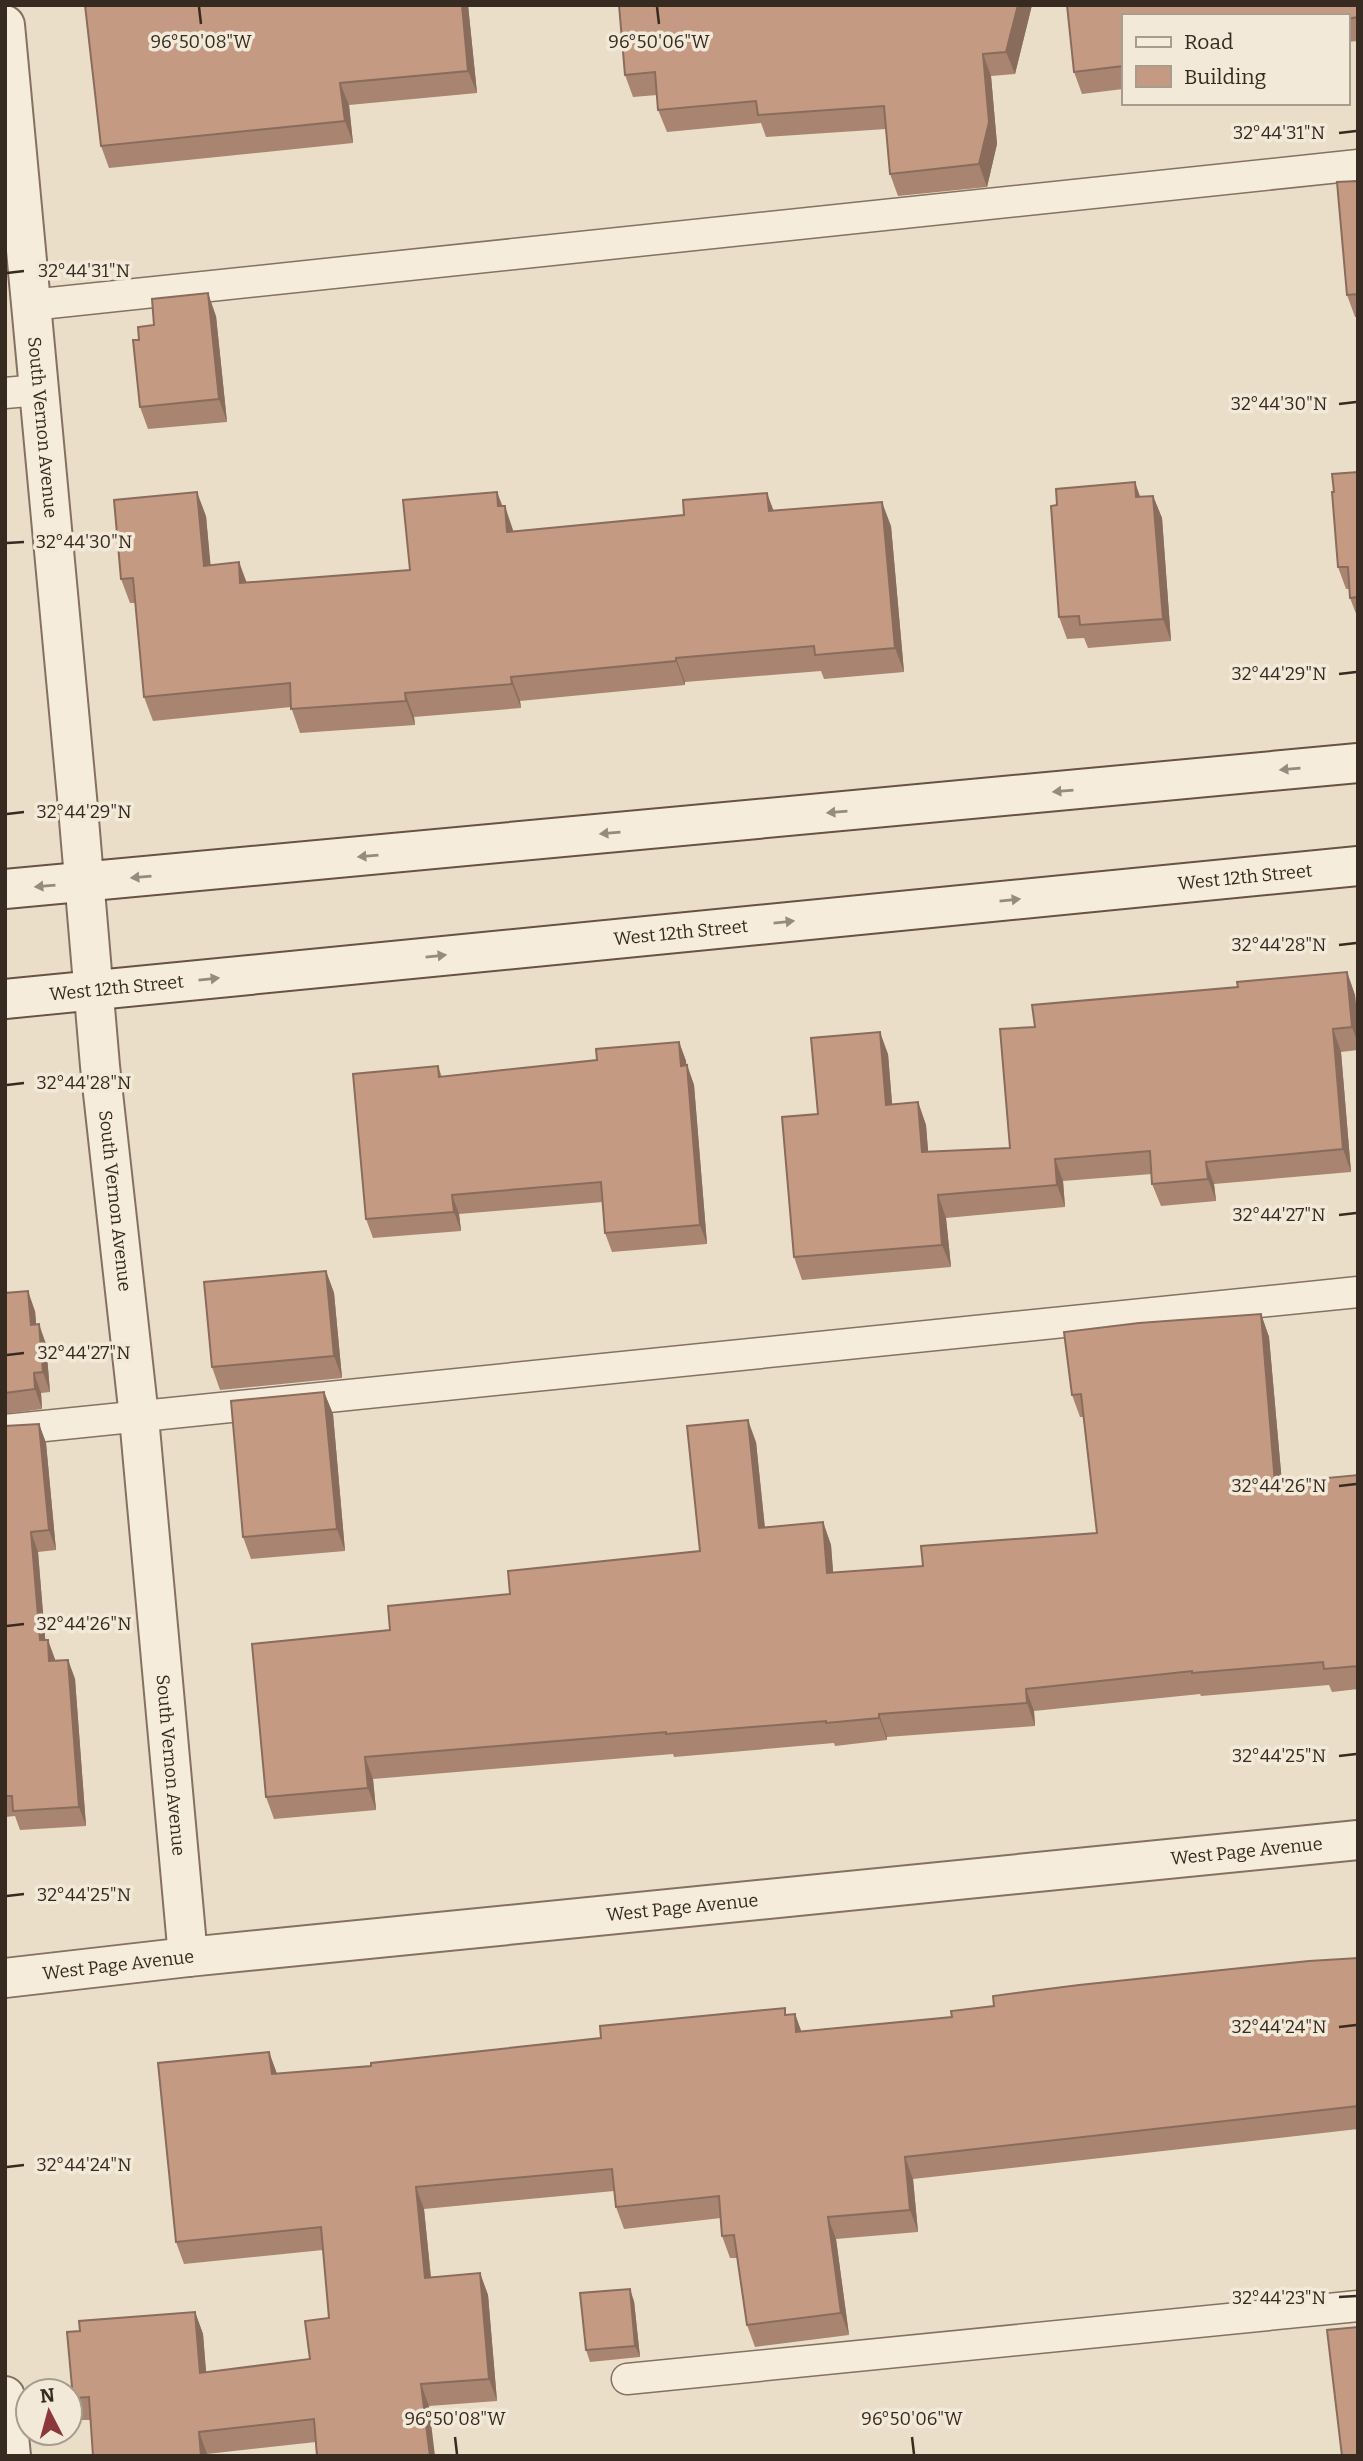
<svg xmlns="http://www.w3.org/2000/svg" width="1363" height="2461" font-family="Bitter,serif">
<rect width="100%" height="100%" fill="#eadec9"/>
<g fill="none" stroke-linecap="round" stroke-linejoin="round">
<g stroke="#857160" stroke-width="33">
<path id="service" d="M31,305L1358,165
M5,393L39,390
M5,1430L1358,1292
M627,2379L1358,2306"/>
</g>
<g stroke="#857160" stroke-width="42">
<g id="minor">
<path id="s1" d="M5,25L78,808L100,1066L139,1417L188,1957"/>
<path id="s2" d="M5,1978L188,1957L1358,1840"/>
<path d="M5,2396L11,2456"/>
</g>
</g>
<g stroke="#675243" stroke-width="42">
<g id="secondary">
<path d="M5,889L1358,763"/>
<path id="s3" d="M5,999L1358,866"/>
</g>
</g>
<use href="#service" stroke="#f6ecdc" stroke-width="30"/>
<use href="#minor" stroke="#f6ecdc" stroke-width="38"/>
<use href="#secondary" stroke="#f6ecdc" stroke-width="38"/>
</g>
<path fill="#a98471" d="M85,5H468L477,93L349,105L353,143L109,168L101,146Z
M1032,5L1015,74L991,76L997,144L987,187L898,196L890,174L886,129L766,137L761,123L667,132L658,110L657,95L633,97L625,75Z
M1067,5H1358V41L1347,42V16H1123V89L1082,94L1074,72Z
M1358,181V317H1355L1347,295Z
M216,316L227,422L148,429L140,407L139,340L154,325Z
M1358,472V619L1350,598V589H1346L1338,567L1334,492Z
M497,492L513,531L774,511L891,526L904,672L824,679L821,671L685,682V685L520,701L521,708L414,717L415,725L300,733L291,707L153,721L144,697L135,603H130L121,579L206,516L210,565L239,562L246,583L410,570Z
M1153,496L1162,518L1171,641L1088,648L1084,638L1067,639L1059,617L1140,497Z
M1347,972L1355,995L1358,1026V1050L1341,1052L1351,1172L1214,1184L1216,1201L1161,1206L1152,1184V1174L1063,1181L1065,1207L946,1218L951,1267L802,1280L794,1257L818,1114L888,1054L892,1104L918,1102L926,1125L928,1152L1010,1148L1035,1027L1238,987Z
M679,1042L686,1061V1066L687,1065L694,1085L707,1244L612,1252L605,1233L603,1202L459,1214L461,1231L373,1238L366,1219L438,1066L442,1077L597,1060Z
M326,1271L334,1293L342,1378L220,1390L212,1367Z
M5,1293L35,1311L36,1324L46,1344L50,1392L41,1393L42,1409L5,1414Z
M1261,1314L1269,1337L1282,1483L1358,1475V1689L1332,1692L1329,1685L1201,1696L1200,1694L1034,1711L1035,1726L887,1737V1740L835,1746L834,1743L674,1757L673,1754L373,1779L376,1810L274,1819L266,1797L390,1630L510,1594L700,1551L756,1442L765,1527L823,1522L831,1545L833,1573L923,1566L1097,1533L1083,1417H1080L1072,1395Z
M324,1392L333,1414L345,1551L251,1559L243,1537Z
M39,1424L46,1443L56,1550L38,1552L45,1640L55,1660H68L75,1679L86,1826L20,1830L15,1816L5,1817V1426Z
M1358,1958V2129L913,2179L918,2232L836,2239L849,2335L755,2347L747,2325L737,2258H730L722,2236L721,2218L624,2229L616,2207L614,2191L424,2209L431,2277L480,2273L488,2295L497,2401L429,2406L316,2442L207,2454L90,2420H81L73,2398L80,2331L195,2312L203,2334L206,2373L310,2359L329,2318L323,2250L184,2264L176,2242L269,2052L277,2074L371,2066L795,2014L801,2031L952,2017L994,2006Z
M634,2301L640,2357L590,2362L586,2350Z"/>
<path fill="#896c5c" d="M462,5H468L477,93L468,71Z
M1018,5H1032L1015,74L1006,52Z
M983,54L991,76L997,144L987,187L979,164Z
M340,83L349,105L353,143L345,121Z
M208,293L216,316L227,422L219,399Z
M1135,482L1143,505L1136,497Z
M197,492L206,516L213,590L204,566Z
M497,492L505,516L498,506Z
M767,493L776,517L769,511Z
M1153,496L1162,518L1171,641L1163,619Z
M882,502L891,526L904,672L895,648Z
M505,506L513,530L516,556L507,532Z
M239,562L248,586L240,583Z
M676,658L685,682V685L676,661Z
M511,677L520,701L521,708L512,684Z
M405,693L414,717L415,725L406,701Z
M1347,972L1355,995L1358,1026V1044L1352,1027Z
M1333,1029L1341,1052L1351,1172L1343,1149Z
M880,1032L888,1054L894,1127L886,1105Z
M679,1042L686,1061L688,1085L681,1066Z
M687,1065L694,1085L707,1244L700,1225Z
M918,1102L926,1125L930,1174L922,1152Z
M1055,1159L1063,1181L1065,1207L1057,1185Z
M1206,1162L1214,1184L1216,1201L1208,1179Z
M452,1195L459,1214L461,1231L454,1212Z
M938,1195L946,1218L951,1267L942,1245Z
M326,1271L334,1293L342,1378L334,1356Z
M28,1291L35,1311L38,1344L31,1325Z
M1261,1314L1269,1337L1284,1506L1275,1483Z
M39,1324L46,1344L50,1392L43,1372Z
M34,1373L41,1393L42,1409L35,1389Z
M324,1392L333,1414L345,1551L337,1529Z
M748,1420L756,1442L767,1550L759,1528Z
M39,1424L46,1443L56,1550L49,1530Z
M823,1522L831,1545L835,1596L827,1573Z
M31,1532L38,1552L47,1660L40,1640Z
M48,1640L55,1659L56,1680L49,1661Z
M68,1660L75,1679L86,1826L79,1807Z
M1026,1689L1034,1711L1035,1726L1027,1703Z
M879,1714L887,1737V1740L879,1718Z
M365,1757L373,1779L376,1810L368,1788Z
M795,2014L803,2036L796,2032Z
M269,2052L277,2074H272Z
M905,2157L913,2179L918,2232L910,2210Z
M416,2187L424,2209L433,2300L425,2278Z
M828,2217L836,2239L849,2335L841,2313Z
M480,2273L488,2295L497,2401L489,2379Z
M630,2289L634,2301L640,2357L635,2346Z
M195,2312L203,2334L208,2395L200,2373Z
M421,2384L429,2406L435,2456H430Z
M199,2432L207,2454V2456H201Z"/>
<path fill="#c49a83" stroke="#896c5c" stroke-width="2" d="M85,5H462L468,71L340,83L345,121L101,146Z
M619,5H1018L1006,52L983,54L989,122L979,164L890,174L884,106L758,115L756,101L658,110L655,72L625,75Z
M1067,5H1358V17L1347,19V16H1123V66L1074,72Z
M1358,181V294L1347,295L1337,182Z
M208,293L219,399L140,407L133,340H139L138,327L154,325L152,299Z
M1358,472V597L1350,598L1348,567H1338L1332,492H1334L1332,474Z
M1135,482L1136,497L1153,496L1163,619L1080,625L1079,616L1059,617L1051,506L1057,505L1056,489Z
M197,492L204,566L239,562L240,583L410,570L403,500L497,492L498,506H505L507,532L684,515L683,500L767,493L769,511L882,502L895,648L815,655L814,646L676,658V661L511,677L512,684L405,693L406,701L291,709L290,683L144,697L133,578L121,579L114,500Z
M1347,972L1352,1027L1333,1029L1343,1149L1206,1162L1208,1179L1152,1184L1150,1151L1055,1159L1057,1185L938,1195L942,1245L794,1257L782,1117L818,1114L811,1038L880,1032L886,1105L918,1102L922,1152L1010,1148L1000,1029L1035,1027L1032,1005L1238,987L1237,982Z
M679,1042L681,1066L687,1065L700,1225L605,1233L601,1182L452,1195L454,1212L366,1219L353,1074L438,1066L439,1077L597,1060L596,1049Z
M326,1271L334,1356L212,1367L204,1282Z
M28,1291L31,1325L39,1324L43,1372L34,1373L35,1389L5,1393V1293Z
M1261,1314L1275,1483L1358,1475V1666L1324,1669L1323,1662L1192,1673V1671L1026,1689L1027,1703L879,1714V1718L826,1723V1721L666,1734V1732L365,1757L368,1788L266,1797L252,1644L390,1630L388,1606L510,1594L508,1571L700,1551L687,1426L748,1420L759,1528L823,1522L827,1573L923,1566L921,1546L1097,1533L1081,1394L1072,1395L1064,1332L1139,1323Z
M324,1392L337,1529L243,1537L231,1401Z
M39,1424L49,1530L31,1532L40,1640H48L49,1661L68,1660L79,1807L13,1811L12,1796H5V1426Z
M1358,1958V2106L905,2157L910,2210L828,2217L841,2313L747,2325L734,2235L722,2236L719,2196L616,2207L612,2169L416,2187L425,2278L480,2273L489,2379L421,2384L430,2456H317L314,2419L199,2432L201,2456H93L89,2397L73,2398L67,2332L80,2331L79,2321L195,2312L200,2373L310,2359L305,2321L329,2318L321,2227L176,2242L158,2063L269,2052L272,2074L371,2066V2063L601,2038L600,2026L785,2008V2015L795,2014L796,2032L952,2017L951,2011L994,2006L993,1996L1079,1985L1309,1961Z
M630,2289L635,2346L586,2350L580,2293Z
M1358,2327V2456H1342L1327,2330Z"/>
<defs><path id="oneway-solid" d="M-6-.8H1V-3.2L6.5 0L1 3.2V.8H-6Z" transform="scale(1.75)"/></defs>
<g fill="#968b7e">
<use href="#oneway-solid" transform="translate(1290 769) rotate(175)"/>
<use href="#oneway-solid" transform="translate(1063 791) rotate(175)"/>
<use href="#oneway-solid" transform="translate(837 812) rotate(175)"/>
<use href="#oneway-solid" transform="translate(610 833) rotate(175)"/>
<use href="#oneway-solid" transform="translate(368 856) rotate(175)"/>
<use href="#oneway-solid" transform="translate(141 877) rotate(175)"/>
<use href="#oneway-solid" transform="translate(45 886) rotate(175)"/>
<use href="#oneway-solid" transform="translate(1010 900) rotate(-6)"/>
<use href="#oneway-solid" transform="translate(784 922) rotate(-6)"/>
<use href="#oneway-solid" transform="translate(436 956) rotate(-6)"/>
<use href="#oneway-solid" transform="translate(209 979) rotate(-6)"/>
</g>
<path fill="none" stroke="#372a21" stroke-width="2.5" d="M199,7L201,24M657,7L659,24M1339,133L1356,131M7,273L24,271M1339,404L1356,402M7,543L24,542M1339,674L1356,672M7,814L24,812M1339,945L1356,943M7,1085L24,1083M1339,1215L1356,1213M7,1355L24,1353M1339,1486L1356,1484M7,1626L24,1624M1339,1756L1356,1754M7,1896L24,1894M1339,2027L1356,2025M7,2167L24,2165M1339,2297L1356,2296M455,2437L457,2454M912,2437L914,2454"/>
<g text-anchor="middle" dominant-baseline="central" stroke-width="7" stroke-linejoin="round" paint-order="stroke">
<g font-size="18" fill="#372a21" stroke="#f2e9d8">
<text stroke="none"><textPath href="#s1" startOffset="404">South Vernon Avenue</textPath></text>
<text stroke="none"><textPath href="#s3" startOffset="1246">West 12th Street</textPath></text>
<text stroke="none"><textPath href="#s3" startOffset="679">West 12th Street</textPath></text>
<text stroke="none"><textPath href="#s3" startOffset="112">West 12th Street</textPath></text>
<text stroke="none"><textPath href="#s1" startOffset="1181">South Vernon Avenue</textPath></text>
<text stroke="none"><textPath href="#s1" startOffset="1748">South Vernon Avenue</textPath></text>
<text stroke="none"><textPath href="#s2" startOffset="1248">West Page Avenue</textPath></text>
<text stroke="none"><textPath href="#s2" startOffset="681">West Page Avenue</textPath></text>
<text stroke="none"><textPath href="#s2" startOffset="114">West Page Avenue</textPath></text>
</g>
</g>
<g font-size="18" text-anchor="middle" fill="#372a21" stroke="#f2e9d8" stroke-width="7" stroke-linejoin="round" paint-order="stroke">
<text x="201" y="48">96°50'08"W</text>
<text x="659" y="48">96°50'06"W</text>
<text x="1279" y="139">32°44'31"N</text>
<text x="84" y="277">32°44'31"N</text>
<text x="1279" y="410">32°44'30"N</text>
<text x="84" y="548">32°44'30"N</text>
<text x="1279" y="680">32°44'29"N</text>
<text x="84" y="818">32°44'29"N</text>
<text x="1279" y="951">32°44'28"N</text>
<text x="84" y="1089">32°44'28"N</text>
<text x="1279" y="1221">32°44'27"N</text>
<text x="84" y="1359">32°44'27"N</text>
<text x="1279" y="1492">32°44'26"N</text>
<text x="84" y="1630">32°44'26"N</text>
<text x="1279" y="1762">32°44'25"N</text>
<text x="84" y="1901">32°44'25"N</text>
<text x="1279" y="2033">32°44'24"N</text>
<text x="84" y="2171">32°44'24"N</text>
<text x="1279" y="2304">32°44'23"N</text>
<text x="455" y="2425">96°50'08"W</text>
<text x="912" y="2425">96°50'06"W</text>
</g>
<rect width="1363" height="2461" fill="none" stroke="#372a21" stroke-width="14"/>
<rect x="1122" y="14" width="228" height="91" fill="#f2e9d8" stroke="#a79d8f" stroke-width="2"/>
<rect x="1136" y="37" width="35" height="10" fill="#f6ecdc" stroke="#a79d8f" stroke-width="2"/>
<text x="1184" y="49" font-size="21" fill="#372a21">Road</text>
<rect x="1136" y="66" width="35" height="21" fill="#c49a83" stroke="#a79d8f" stroke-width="2"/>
<text x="1184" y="84" font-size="21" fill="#372a21">Building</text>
<g transform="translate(49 2412) rotate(354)"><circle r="33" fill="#f2e9d8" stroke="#a79d8f" stroke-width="2"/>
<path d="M0-5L12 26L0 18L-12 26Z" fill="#8d363c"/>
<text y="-10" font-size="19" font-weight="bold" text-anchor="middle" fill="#372a21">N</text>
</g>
</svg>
